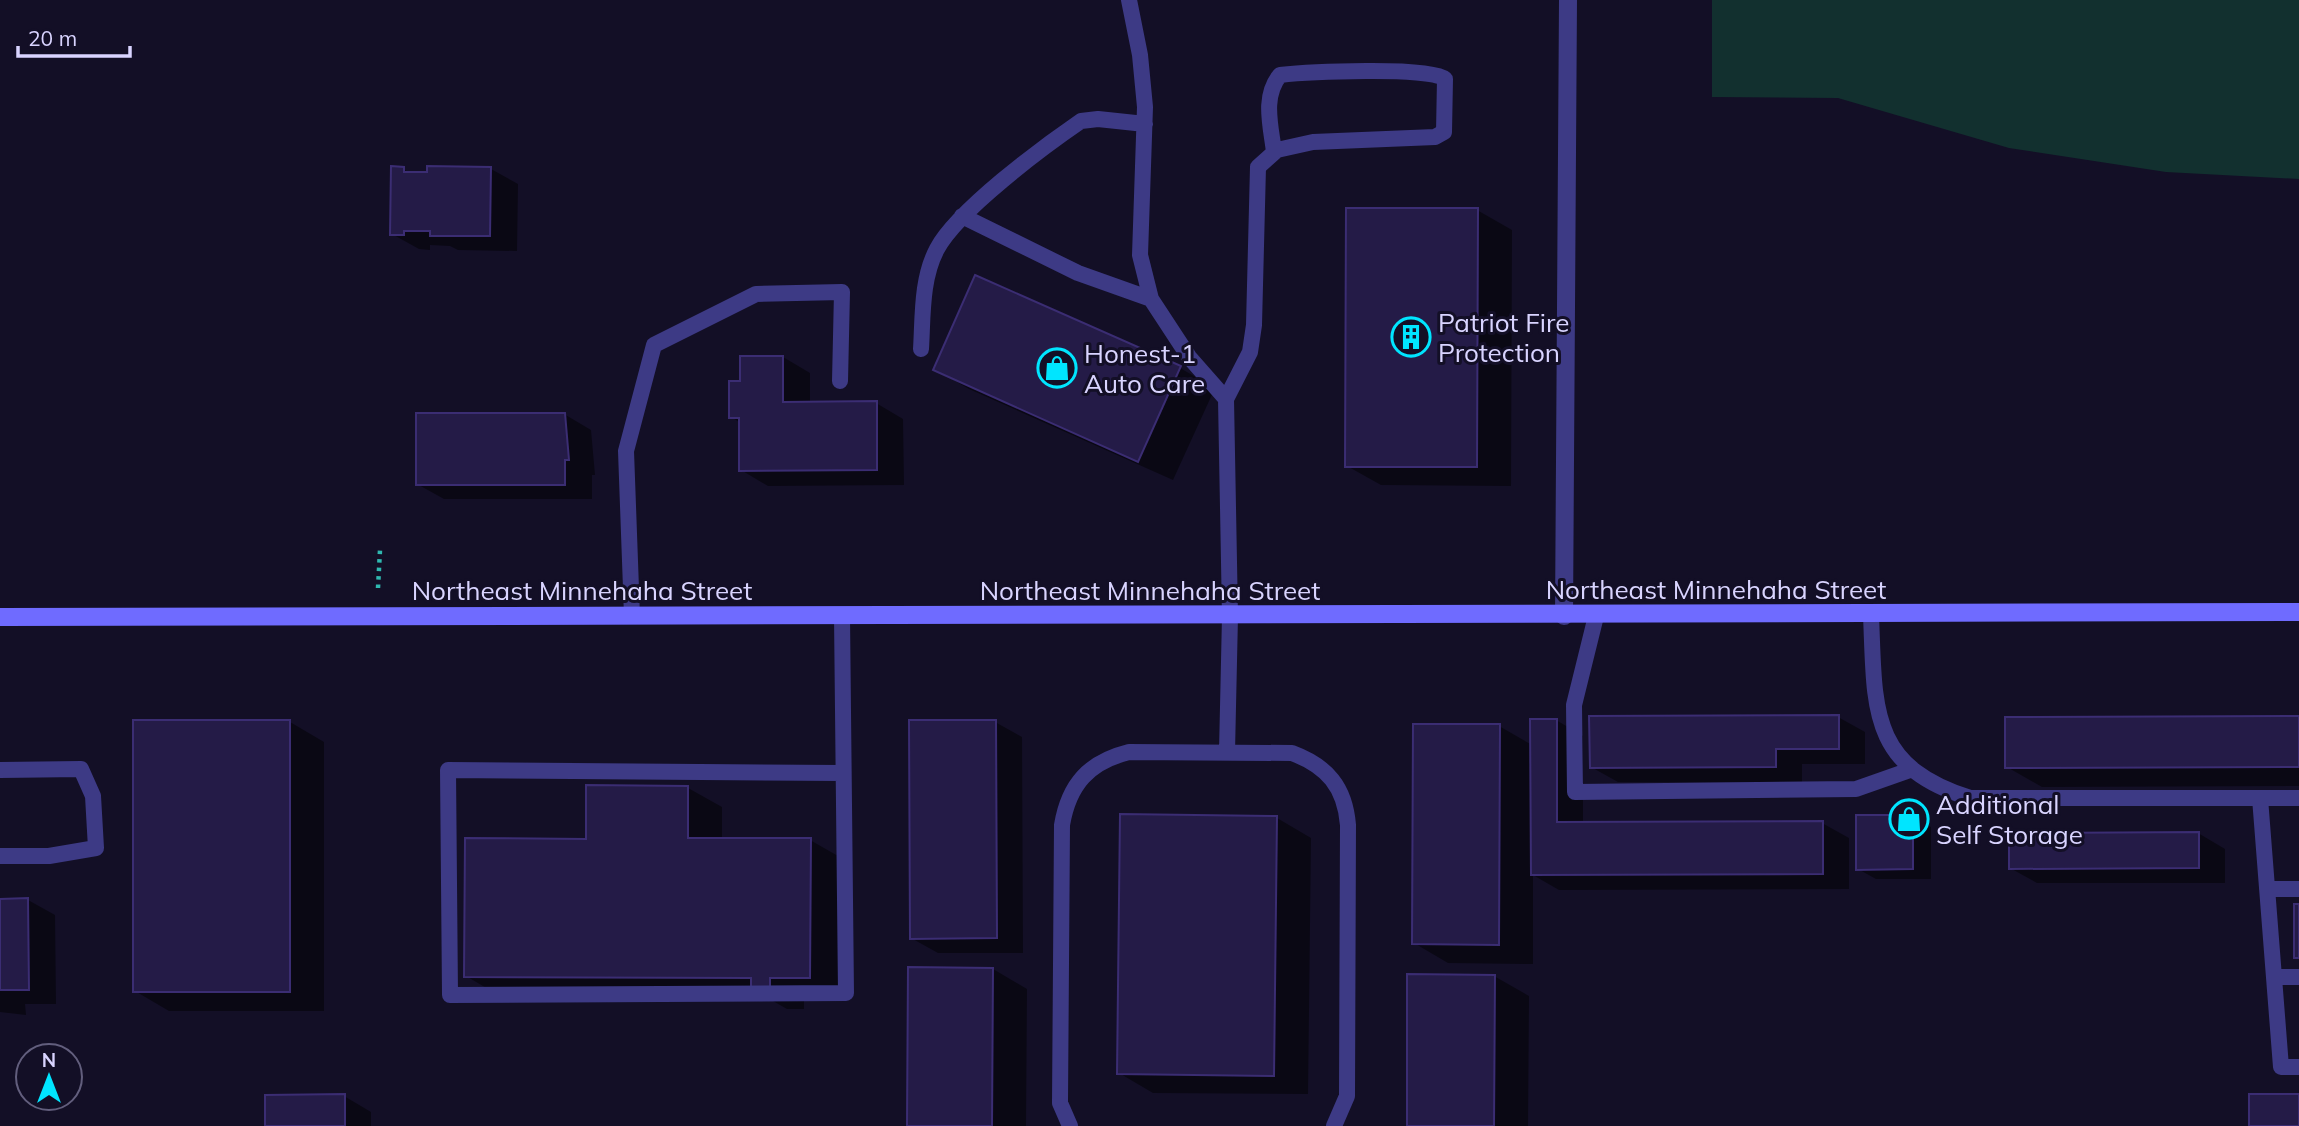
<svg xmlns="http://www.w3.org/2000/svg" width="2299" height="1126" font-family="Mulish,sans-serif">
<rect width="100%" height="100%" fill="#130f26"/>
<path fill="#12302f" d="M1712,0H2299V179L2166,172L2009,148L1838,98L1712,97Z"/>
<path fill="#0007" d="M403,169L412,174L491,169L518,184L517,251L458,250L450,246L430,245V250L419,249L392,234Z
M1477,210L1512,230L1511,486L1381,485L1347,466Z
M976,277L1180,368L1215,388L1173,480L969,389L935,369Z
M783,357L810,373V404L876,403L903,419L904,485L768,486L741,470V423L731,417L742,382Z
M564,414L591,430L595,475H592V499H444L417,484Z
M1838,717L1865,732V764H1802V782H1618L1591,767Z
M2299,718V786L2042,787L2007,767Z
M1556,720L1583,736V824L1822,823L1849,838V889L1559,890L1533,875V964L1448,963L1414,943L1499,726L1532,745Z
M290,722L324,742V1011H169L135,991Z
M995,722L1022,737L1023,953H938L911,938Z
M688,788L722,807V840H810L845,860L844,997H804V1009H787L766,997L500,996L466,976L587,841Z
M1913,816L1931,827V879H1876L1858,869Z
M1277,818L1311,838L1308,1094L1153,1093L1119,1073Z
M2198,833L2225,849V883H2037L2010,868Z
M0,899L28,900L55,915L56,1004H25L26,1015L0,1012Z
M993,969L1027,989L1026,1126H908Z
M1494,976L1529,996L1528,1126H1409Z
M344,1096L371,1112V1126H266Z"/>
<path fill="#241b47" stroke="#3b2d73" stroke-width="2" d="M391,166L404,167V172H427V166L491,167L490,236H430V231H404V235H390Z
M1346,208H1478L1477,467H1345Z
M975,275L1181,366L1138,462L933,370Z
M740,356H783V402L877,401V470L739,471V418H729V381H740Z
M416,413H565L569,460H565V485H416Z
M1839,715V749H1776V767L1590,768L1589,716Z
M2299,716V767L2005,768V717Z
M1530,719H1557V822L1823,821V874L1531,875Z
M133,720H290V992H133Z
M909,720H996L997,938L910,939Z
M1413,724H1500L1499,945L1412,944Z
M586,785L688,786V838H811L810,978H770V990H751V978L464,977L465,838L586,839Z
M1120,814L1277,816L1274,1076L1117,1074Z
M1856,815H1913V869L1856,870Z
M2199,832V868L2009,869V833Z
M28,898L29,990H0V899Z
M2294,904H2299V958H2294Z
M908,967L993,968L992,1126H907Z
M1407,974L1495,975L1494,1126H1407Z
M345,1094V1126H265V1095Z
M2249,1094H2299V1126H2249Z"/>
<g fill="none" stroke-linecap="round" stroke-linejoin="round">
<path stroke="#2fb8b0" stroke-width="4.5" stroke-dasharray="3.5 5" stroke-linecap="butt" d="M378,588L380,550"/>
<path stroke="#3d3a85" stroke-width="16" d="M1129,0L1140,55L1145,107L1140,255L1151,299L1189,357L1226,399
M962,216L1078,273L1151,299
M921,349C923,317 921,279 937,249C957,211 1043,147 1081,121L1098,119L1145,124
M1871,615C1875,707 1868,766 1970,798H2299
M632,616L626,451L654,345L756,294L842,292L840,381
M842,616L846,993L450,995L448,770L843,773
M1596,616L1574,705L1575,792L1856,789L1910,770
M1227,752L1230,616L1226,399L1250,352L1254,325L1258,167L1277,150L1313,142L1435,137L1444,132L1445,79C1430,66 1305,72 1280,75C1262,97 1271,126 1274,152
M0,770L81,769L93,796L96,848L49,856H0
M2260,798L2281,1067H2299
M2267,889H2299
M2274,977H2299
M1070,1126L1060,1103L1062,825C1069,784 1089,762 1129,752L1292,753C1327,766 1345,787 1348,825L1347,1096L1334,1126"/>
<path stroke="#3d3a85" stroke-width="18" d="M1564,616L1568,0"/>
<path stroke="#6f6bff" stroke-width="18" d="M0,617L2299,612"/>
</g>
<defs>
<g id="building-ring" transform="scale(2.0125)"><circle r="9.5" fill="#130f26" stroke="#00e5ff" stroke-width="1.5"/><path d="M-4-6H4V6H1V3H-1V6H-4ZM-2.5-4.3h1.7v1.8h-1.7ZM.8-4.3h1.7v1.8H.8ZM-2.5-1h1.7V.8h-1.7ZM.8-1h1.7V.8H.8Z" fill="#00e5ff"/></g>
<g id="shop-ring" transform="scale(2.0125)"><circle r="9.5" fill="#130f26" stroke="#00e5ff" stroke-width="1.5"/><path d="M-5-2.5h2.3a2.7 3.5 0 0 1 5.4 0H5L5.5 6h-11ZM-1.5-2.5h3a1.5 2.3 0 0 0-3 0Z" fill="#00e5ff"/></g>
</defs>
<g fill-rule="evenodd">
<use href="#building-ring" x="1411" y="337"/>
<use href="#shop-ring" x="1057" y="368"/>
<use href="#shop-ring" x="1909" y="819"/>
</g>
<g text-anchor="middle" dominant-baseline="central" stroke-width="6" stroke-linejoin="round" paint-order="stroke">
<g font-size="26" fill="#d9d4ff" stroke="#130f26" text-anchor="start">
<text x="1438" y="322">Patriot Fire<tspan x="1438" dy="30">Protection</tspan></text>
<text x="1084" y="353">Honest-1<tspan x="1084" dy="30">Auto Care</tspan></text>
<text x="1936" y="804">Additional<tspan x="1936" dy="30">Self Storage</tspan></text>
</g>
<g font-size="26" fill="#d9d4ff" stroke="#130f26">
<text x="1716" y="589">Northeast Minnehaha Street</text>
<text x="582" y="590">Northeast Minnehaha Street</text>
<text x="1150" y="590">Northeast Minnehaha Street</text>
</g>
</g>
<g transform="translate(49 1077)"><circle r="33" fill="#130f26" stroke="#625e7d" stroke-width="2"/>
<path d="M0-5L12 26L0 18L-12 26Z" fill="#00e5ff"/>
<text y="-10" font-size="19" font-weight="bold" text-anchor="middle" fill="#d9d4ff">N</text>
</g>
<path d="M18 46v10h112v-10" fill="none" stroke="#d9d4ff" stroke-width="3.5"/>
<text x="28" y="46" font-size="21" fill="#d9d4ff" stroke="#130f26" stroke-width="5" paint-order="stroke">20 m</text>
</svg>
